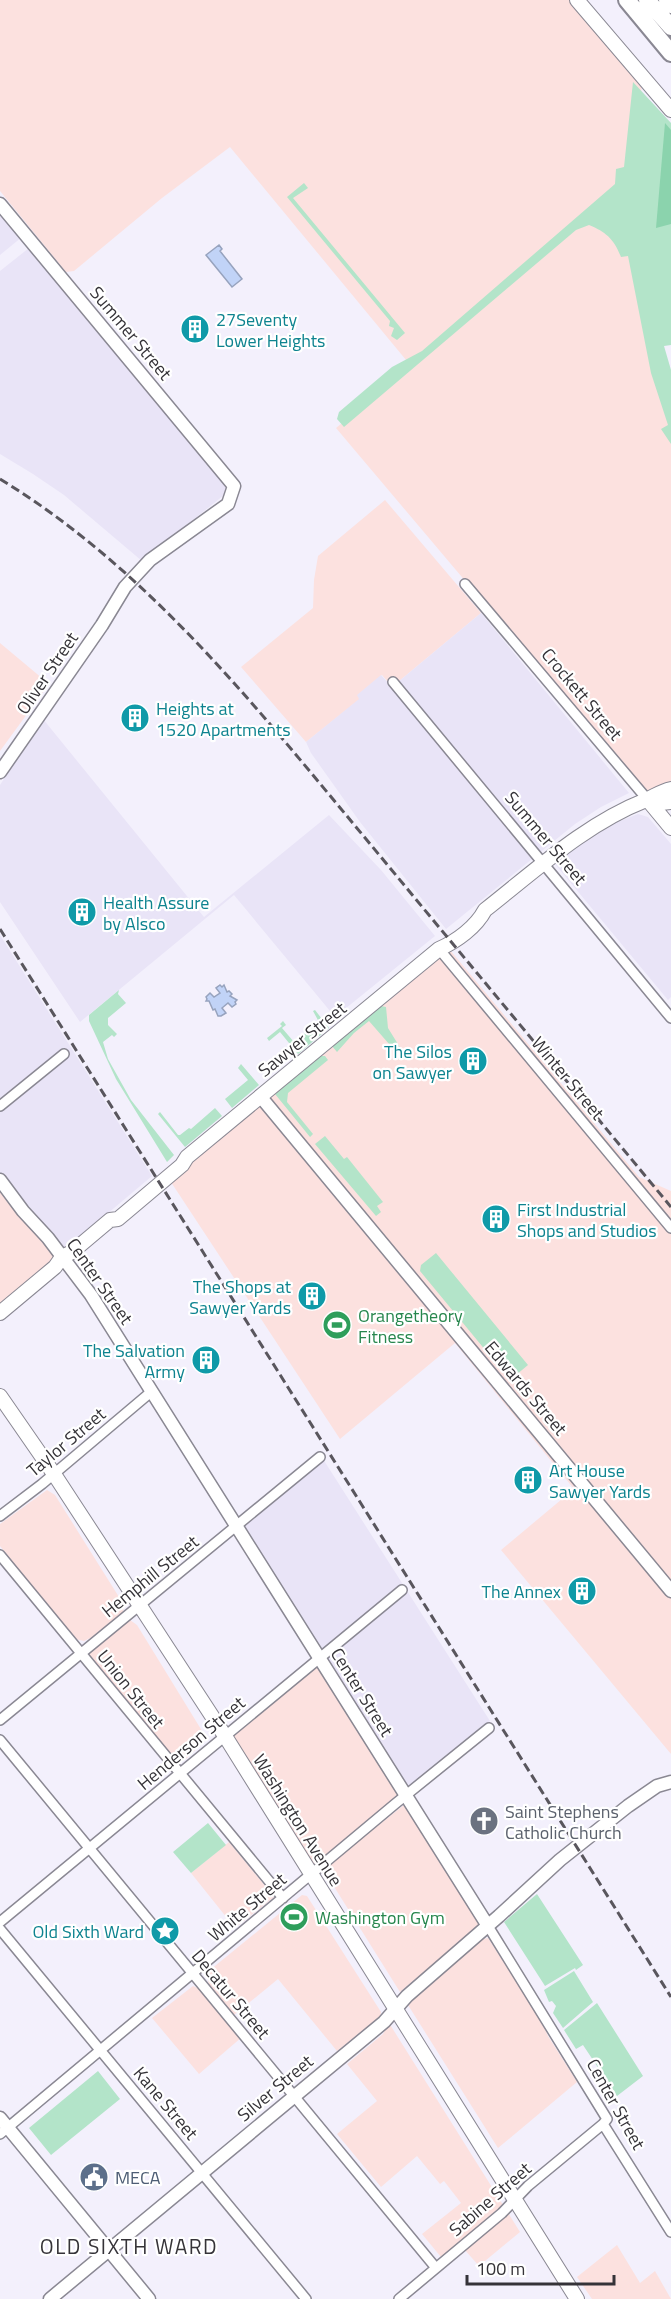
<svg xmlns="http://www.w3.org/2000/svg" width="671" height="2299" font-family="'Titillium Web',sans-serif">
<rect width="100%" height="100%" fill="#f3f0fc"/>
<path fill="#fce1df" d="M0,0H572L642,82L635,172L671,400V791L646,795L336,428L411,366L230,147L162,198L74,271L66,272L0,191Z
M385,500L481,613L392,687L382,675L358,695L360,699L306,742L241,667L313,608L314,580L318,556Z
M0,643L49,684L0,751Z
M445,944L639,1177L671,1191V1754L501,1550L574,1489L455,1343L340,1439L165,1173Z
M0,1178L62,1257L0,1311Z
M47,1490L55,1495L124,1605L123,1612L92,1637L84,1641L75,1639L0,1546V1524Z
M130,1620L137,1625L207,1739L187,1758L179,1763L176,1762L88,1655L91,1650Z
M318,1663L400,1794L313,1868L230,1737Z
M404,1805L480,1925L400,1992L323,1869Z
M229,1842L274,1897L235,1928L191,1873Z
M302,1895L307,1896L381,2012L380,2017L337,2051L278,1979L234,2015L209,1985L208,1980L210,1970Z
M488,1938L541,2020L548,2036L577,2082L498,2148L408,2005L409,2002L421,1990L483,1939Z
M193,1986L202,1990L242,2037L199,2074L152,2018Z
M389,2023L520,2232L479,2266L464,2249L441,2257L422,2234L461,2203L444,2181L440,2184L417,2156L381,2187L337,2134L377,2101L347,2064L383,2034Z
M617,2245L640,2283L655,2271L671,2299H592L577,2277Z"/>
<path fill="#e9e4f7" d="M0,213L22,237L0,255Z
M29,248L229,491L142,561L64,495L33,474L0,454V271Z
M481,613L629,793L601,807L575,824L446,929L360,822L311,753L306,742L359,699L357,695L381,675L392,687Z
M43,719L204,917L329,815L381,870L435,936L335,1017L234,895L80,1022L0,902V785Z
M638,814L648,817L671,844V997L668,1000L555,864L586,839L610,825Z
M0,935L152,1176L62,1252L0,1173Z
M323,1459L490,1721L407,1789L242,1526Z"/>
<path fill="#b3e4c9" d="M633,82L671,123V345L664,346L671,370V444L661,429L668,425L651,373L628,256L621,257C614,239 606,232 589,225L576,230L344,427L337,419L339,412L392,367L422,351L615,184L616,169L624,167Z
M304,183L308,188L293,198L405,333L397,340L391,336L394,328L389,326L390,321L287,197Z
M119,990L118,994L126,1003L108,1018V1025L117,1034L114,1037L112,1035L103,1042L108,1059L131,1100L174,1155L167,1162L116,1079L89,1021V1015Z
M381,1006L386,1007L388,1028L401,1049L396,1052L369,1021L354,1033L337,1052L332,1046Z
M315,1010L329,1028L298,1054L280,1032L269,1041L267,1038L282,1026L280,1024L283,1021L286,1025L282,1028L294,1042L319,1022L313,1011Z
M321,1056H325L328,1060L288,1093L287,1102L313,1134L310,1137L275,1094Z
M241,1064L259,1085L232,1108L225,1099L248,1080L238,1068Z
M215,1108L222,1116L185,1147L158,1114L160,1112L178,1135H180L189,1128L191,1129Z
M325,1136L344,1159L347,1157L383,1202L377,1206L381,1212L376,1216L315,1144Z
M436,1253L528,1365L510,1380L420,1271L421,1265Z
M208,1823L226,1845L191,1873L173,1852Z
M537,1894L583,1965L576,1970L575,1968L545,1986L504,1922Z
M574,1971L593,2002L563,2028L553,2013L556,2006L552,2001L549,2002L544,1990Z
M597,2003L643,2076L617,2096L583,2045L576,2049L564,2030Z
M98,2071L120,2099L51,2155L29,2128Z"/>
<path fill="#8bd3ad" d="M665,123L671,130V224L656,228Z"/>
<path fill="#c1d3f7" stroke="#97a3be" stroke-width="1.5" d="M219,245L222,249L220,251L242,279L232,287L206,255Z
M220,985L222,987L224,985L227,992L229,991L232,994L230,996L237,1000L235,1002L236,1004L232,1007L228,1003L222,1008L226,1013L221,1016H218L215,1009L213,1010L209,1001H206L207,999L206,997L210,993L214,997L220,993L216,988Z"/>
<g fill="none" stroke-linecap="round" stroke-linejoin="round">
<g stroke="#8a8893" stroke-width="12">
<path id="minor" d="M465,584L647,799
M393,682L671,1018
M439,949L671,1228
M0,1106L64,1054
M0,1516L42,1484L151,1392
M0,1555L283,1898
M0,1720L320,1457
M0,1740L436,2268
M0,1922L402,1590
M488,1926L607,2119L603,2124L671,2232
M0,1929L306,2299
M0,2134L395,1804L489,1728
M399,2299L502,2213L528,2186L603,2124"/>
</g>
<g stroke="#8a8893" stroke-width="15">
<path id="tertiary" d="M0,204L234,486L228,504L150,560L125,587L102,625L0,772
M260,1096L671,1591
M0,1180L23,1211L48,1238L91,1295L488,1926
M0,2118L149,2299
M50,2299L384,2022L407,1996L499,1916L560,1860L628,1806L657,1786L671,1782"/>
</g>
<g stroke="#8a8893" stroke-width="16">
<path id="secondary" d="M577,0L671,110
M647,799L671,828
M647,799L661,803L671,802
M0,1313L55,1267L62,1257L72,1252L110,1220L118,1219L182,1165L187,1157L439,949C457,941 476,927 485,910C536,870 585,824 646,800C655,796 661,791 671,789
M0,1396L54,1474L225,1736L577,2299"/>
</g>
<g stroke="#8a8893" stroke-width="20">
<path id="motorway" d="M627,0L671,53
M647,0L671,27
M667,0L671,5"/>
</g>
<use href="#minor" stroke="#fff" stroke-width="9"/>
<use href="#tertiary" stroke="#fff" stroke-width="12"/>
<use href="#secondary" stroke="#fff" stroke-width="14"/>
<use href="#motorway" stroke="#fff" stroke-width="16"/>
<path stroke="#59565d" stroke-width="3" stroke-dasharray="9 4.5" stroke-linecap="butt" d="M0,479C151,571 260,712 371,845C471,966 571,1086 671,1207
M0,929L671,1997"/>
</g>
<defs>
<g id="building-disc" transform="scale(1.5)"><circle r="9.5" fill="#0f9aa8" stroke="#fff"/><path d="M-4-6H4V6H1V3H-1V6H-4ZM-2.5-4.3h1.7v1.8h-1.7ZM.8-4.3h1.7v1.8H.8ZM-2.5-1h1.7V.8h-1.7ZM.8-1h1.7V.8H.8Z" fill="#fff"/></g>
<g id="stadium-disc" transform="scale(1.5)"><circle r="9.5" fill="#2e9e5b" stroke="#fff"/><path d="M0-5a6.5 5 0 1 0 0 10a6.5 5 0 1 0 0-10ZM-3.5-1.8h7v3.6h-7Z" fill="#fff"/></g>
<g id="church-disc" transform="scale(1.5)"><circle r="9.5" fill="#6b7280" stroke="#fff"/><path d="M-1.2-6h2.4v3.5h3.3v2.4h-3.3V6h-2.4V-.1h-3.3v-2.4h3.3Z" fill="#fff"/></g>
<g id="sight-disc" transform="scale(1.5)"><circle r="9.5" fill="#0f9aa8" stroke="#fff"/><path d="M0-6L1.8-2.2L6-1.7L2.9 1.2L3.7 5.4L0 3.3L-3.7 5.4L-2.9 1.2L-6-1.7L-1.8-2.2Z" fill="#fff"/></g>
<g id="civic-disc" transform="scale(1.5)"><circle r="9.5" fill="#5c6f8a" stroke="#fff"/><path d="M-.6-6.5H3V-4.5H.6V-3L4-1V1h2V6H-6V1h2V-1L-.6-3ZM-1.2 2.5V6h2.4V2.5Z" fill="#fff"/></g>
</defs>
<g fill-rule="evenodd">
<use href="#building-disc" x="195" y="329"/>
<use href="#building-disc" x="135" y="718"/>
<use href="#building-disc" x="82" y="912"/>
<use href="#building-disc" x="473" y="1061"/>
<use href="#building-disc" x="496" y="1219"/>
<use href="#building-disc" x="312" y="1296"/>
<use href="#stadium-disc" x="337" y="1325"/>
<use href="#building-disc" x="206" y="1360"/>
<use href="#building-disc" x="528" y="1480"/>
<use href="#building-disc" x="582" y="1591"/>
<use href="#church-disc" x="484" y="1821"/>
<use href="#stadium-disc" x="294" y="1917"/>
<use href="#sight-disc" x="165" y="1931"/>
<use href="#civic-disc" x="94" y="2177"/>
</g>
<g text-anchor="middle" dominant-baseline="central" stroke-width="4.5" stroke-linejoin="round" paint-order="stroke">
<g font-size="18" fill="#0d838f" stroke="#fff" text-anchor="start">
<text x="216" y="319">27Seventy<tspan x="216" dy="21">Lower Heights</tspan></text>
<text x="156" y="708">Heights at<tspan x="156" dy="21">1520 Apartments</tspan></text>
<text x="103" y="902">Health Assure<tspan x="103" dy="21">by Alsco</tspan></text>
<text x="452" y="1051" text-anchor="end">The Silos<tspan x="452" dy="21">on Sawyer</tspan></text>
<text x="517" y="1209">First Industrial<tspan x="517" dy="21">Shops and Studios</tspan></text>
<text x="291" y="1286" text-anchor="end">The Shops at<tspan x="291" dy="21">Sawyer Yards</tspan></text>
<text x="185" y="1350" text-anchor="end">The Salvation<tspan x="185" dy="21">Army</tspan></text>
<text x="549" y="1470">Art House<tspan x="549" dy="21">Sawyer Yards</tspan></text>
<text x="561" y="1591" text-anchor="end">The Annex</text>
<text x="144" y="1931" text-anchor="end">Old Sixth Ward</text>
</g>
<g font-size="18" fill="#353338" stroke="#fff">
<text transform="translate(131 333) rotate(50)">Summer Street</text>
<text transform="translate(47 673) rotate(-56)">Oliver Street</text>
<text transform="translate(582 694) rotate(50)">Crockett Street</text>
<text transform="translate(546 838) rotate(50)">Summer Street</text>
<text transform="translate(302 1039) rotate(-39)">Sawyer Street</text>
<text transform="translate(568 1078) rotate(50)">Winter Street</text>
<text transform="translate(100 1281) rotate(55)">Center Street</text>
<text transform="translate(526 1388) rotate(50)">Edwards Street</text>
<text transform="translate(66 1442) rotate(-40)">Taylor Street</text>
<text transform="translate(150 1576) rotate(-39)">Hemphill Street</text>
<text transform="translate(131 1689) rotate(51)">Union Street</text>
<text transform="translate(362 1692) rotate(58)">Center Street</text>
<text transform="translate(191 1743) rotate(-40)">Henderson Street</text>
<text transform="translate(298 1820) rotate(58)">Washington Avenue</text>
<text transform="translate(247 1907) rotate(-40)">White Street</text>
<text transform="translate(231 1994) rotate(50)">Decatur Street</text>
<text transform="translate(275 2088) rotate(-40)">Silver Street</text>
<text transform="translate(166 2103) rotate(50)">Kane Street</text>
<text transform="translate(616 2104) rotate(61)">Center Street</text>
<text transform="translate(490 2199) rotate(-41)">Sabine Street</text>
</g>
<g font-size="18" fill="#27864d" stroke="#fff" text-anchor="start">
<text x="358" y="1315">Orangetheory<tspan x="358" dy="21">Fitness</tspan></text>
<text x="315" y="1917">Washington Gym</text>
</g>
<g font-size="18" fill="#5b616d" stroke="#fff" text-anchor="start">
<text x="505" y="1811">Saint Stephens<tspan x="505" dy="21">Catholic Church</tspan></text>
</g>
<g font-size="18" fill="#4e5e75" stroke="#fff" text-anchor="start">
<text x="115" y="2177">MECA</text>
</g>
<g font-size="21" letter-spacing="1.5" fill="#353338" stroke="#fff">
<text x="129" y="2246">OLD SIXTH WARD</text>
</g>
</g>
<path d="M467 2275v9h147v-9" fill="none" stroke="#353338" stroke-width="3"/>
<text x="476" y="2275" font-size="18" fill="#353338" stroke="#ffffff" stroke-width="4.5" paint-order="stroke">100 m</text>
</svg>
